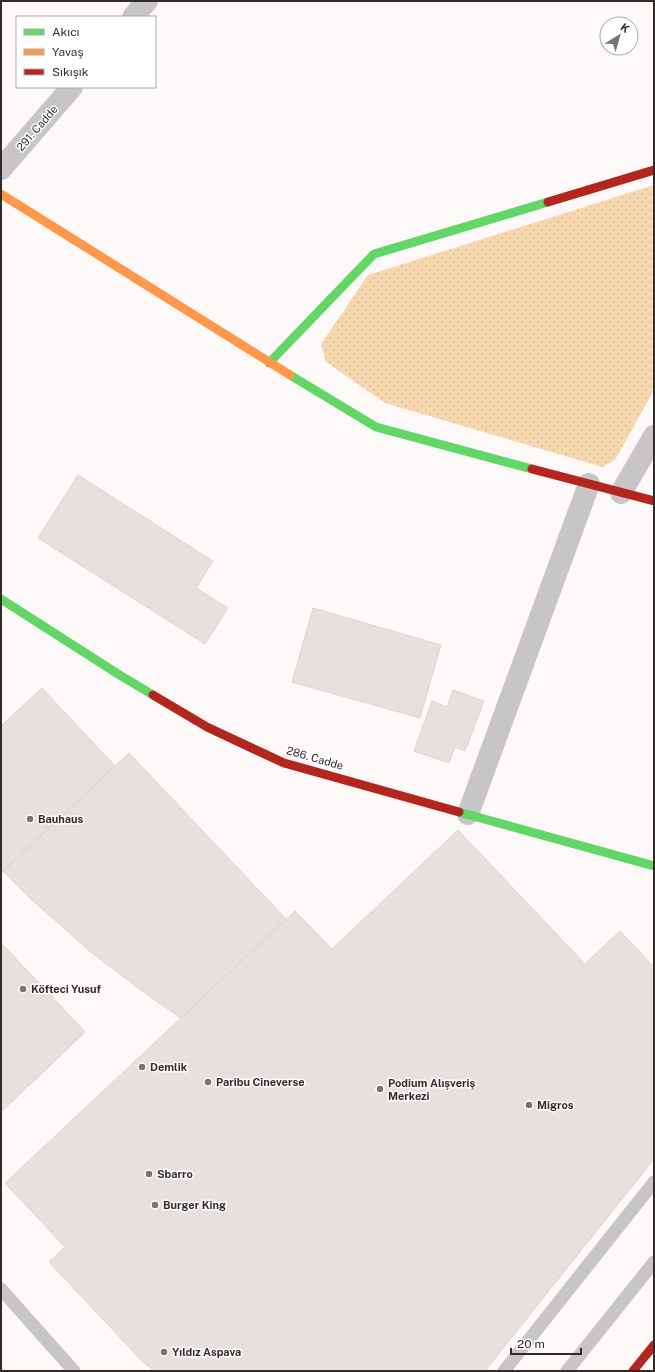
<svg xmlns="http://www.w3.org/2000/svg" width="655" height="1372" font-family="'Public Sans',sans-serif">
<defs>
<pattern id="park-dots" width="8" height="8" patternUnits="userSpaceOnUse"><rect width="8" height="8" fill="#f8d8af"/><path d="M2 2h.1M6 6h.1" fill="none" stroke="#d5ba97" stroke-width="1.8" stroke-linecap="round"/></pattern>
</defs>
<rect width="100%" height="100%" fill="#fdf9f8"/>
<path fill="url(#park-dots)" d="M654,185V390L615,460L602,467L385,403L326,362L321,344L368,275Z"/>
<path fill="#e5e1df" stroke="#d9d5d4" d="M78,475L213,561L196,588L228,608L205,644L38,538Z
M313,608L441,645L420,718L292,682Z
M42,688L115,766L1,873V726Z
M453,690L484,701L465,751L455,747L449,763L414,751L432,701L447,707Z
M129,753L286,919L181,1018L153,999L92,953L32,900L3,871Z
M458,830L585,964L620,931L654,967V1159L485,1371H154L142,1361L49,1262L65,1247L5,1183L295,911L332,949Z
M2,944L85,1032L1,1112V945Z
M2,944L85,1032L34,1081L1,1045V945Z"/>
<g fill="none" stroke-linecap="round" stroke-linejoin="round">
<path stroke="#c8c5c6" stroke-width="13" d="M1,1289L74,1371
M504,1371L654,1182
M567,1371L654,1262"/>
<path stroke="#c8c5c6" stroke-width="22" d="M133,17L147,1
M1,169L72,87
M621,493L654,436
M468,814L589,484"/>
<path stroke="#63d668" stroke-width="9" d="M269,363L374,254L548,202
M290,375L376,427L532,469
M1,599L118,674L153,695
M459,812L654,866"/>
<path stroke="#ff974d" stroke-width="9" d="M1,194L290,375"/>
<path stroke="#b3261e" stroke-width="9" d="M548,202L654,170
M532,469L654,501
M153,695L207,727L284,763L459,812
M633,1371L654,1345"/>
</g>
<g fill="#787472" stroke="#fff" stroke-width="1.5">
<circle cx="30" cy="819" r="4"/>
<circle cx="23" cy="989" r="4"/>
<circle cx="142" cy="1067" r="4"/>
<circle cx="208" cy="1082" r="4"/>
<circle cx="380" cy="1089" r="4"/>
<circle cx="529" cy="1105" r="4"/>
<circle cx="149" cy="1174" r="4"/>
<circle cx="155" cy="1205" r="4"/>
<circle cx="164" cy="1352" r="4"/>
</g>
<g text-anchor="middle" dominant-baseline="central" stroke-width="3" stroke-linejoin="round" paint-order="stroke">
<g font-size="11" fill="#312c2a" stroke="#fff">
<text transform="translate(37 128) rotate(-49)">291. Cadde</text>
<text transform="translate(315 758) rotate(16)">286. Cadde</text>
</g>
<g font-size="11" font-weight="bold" fill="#312c2a" stroke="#fff" text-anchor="start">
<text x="38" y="819">Bauhaus</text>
<text x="31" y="989">Köfteci Yusuf</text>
<text x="150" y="1067">Demlik</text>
<text x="216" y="1082">Paribu Cineverse</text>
<text x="388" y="1083">Podium Alışveriş<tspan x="388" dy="13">Merkezi</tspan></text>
<text x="537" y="1105">Migros</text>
<text x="157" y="1174">Sbarro</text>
<text x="163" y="1205">Burger King</text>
<text x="172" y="1352">Yıldız Aspava</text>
</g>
</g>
<rect width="655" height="1372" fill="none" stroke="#312c2a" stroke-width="4"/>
<rect x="16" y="16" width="140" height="72" fill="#ffffff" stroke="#adabaa"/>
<rect x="24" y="29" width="20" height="6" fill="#63d668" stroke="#adabaa"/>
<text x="52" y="36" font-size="12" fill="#312c2a">Akıcı</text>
<rect x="24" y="49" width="20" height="6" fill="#ff974d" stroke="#adabaa"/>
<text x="52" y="56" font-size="12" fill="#312c2a">Yavaş</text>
<rect x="24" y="69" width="20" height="6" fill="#b3261e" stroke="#adabaa"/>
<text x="52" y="76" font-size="12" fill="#312c2a">Sıkışık</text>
<g transform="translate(619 36) rotate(37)"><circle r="19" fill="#ffffff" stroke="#adabaa"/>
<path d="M0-3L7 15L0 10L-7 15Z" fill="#787472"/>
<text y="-6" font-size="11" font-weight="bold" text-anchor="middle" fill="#312c2a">K</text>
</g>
<path d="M511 1348v6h70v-6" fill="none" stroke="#312c2a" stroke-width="2"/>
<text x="517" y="1348" font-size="12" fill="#312c2a" stroke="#ffffff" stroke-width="3" paint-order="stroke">20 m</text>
</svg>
